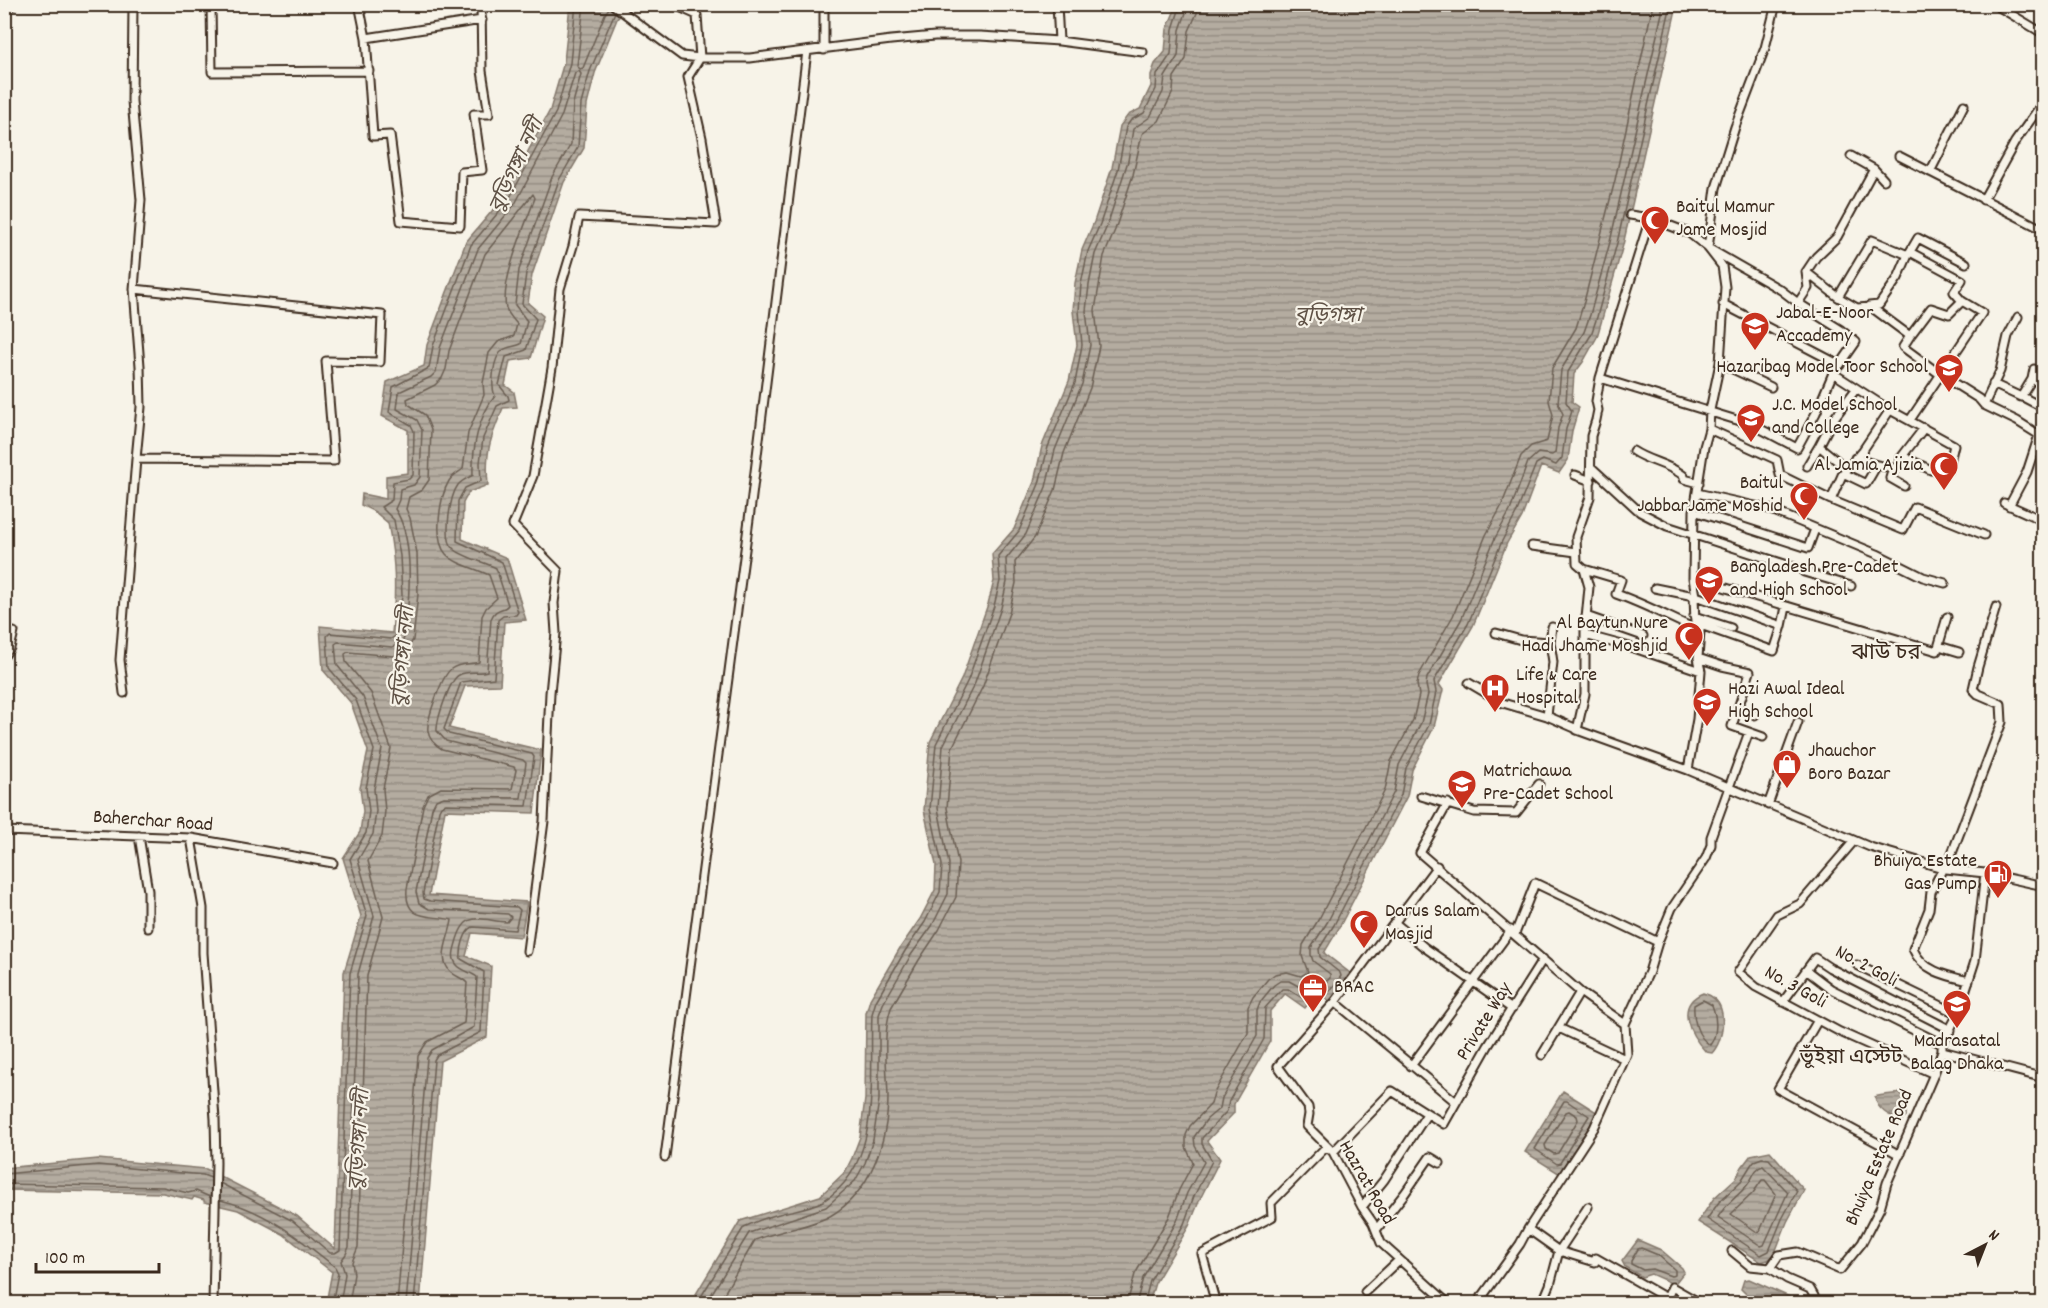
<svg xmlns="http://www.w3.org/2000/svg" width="2048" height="1308" font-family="Dekko,'Noto Sans Bengali',sans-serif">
<defs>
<pattern id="water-rules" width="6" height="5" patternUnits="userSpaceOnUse" patternTransform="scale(1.5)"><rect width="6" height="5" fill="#b4aca0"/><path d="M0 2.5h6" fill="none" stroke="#948c82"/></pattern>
</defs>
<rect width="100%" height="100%" fill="#f7f3e8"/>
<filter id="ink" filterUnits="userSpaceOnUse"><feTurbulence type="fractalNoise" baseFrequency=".0167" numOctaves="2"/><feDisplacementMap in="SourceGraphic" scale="12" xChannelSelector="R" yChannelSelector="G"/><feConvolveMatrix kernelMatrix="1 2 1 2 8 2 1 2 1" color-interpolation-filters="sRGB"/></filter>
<g filter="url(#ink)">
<path fill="url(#water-rules)" stroke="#84786c" stroke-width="1.5" d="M570,5H629L617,19L595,73L587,105L584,148L564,182L532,275L528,303L543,316L531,358L510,361L505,385L514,392L517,407L503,408C490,439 485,452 488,485L469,492L463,503L462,539L507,558L526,620L504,622L500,685L465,686L449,728L541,750L534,813L445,810L429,895L527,902L521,937L472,933L466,956L491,966L487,1037L440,1061L420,1303H326L332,1272L283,1234L238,1210L204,1202V1200L194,1197L192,1200L163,1193L5,1190L4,1168L98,1159L206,1169L297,1216L335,1249L344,972L361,916L343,858L360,832L363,811L360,788L368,751L351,703L323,670L320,626L392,633C396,594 396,562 388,523L375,512L361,505L362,494L386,499V476L408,473V430L382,416L387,382L424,366L427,345L466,242L503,198L550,110L564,62Z
M1177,5H1675V14L1623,245L1597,337L1583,362L1574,374L1572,402L1579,407L1572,431L1568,460L1559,473L1541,466L1522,517L1507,543L1473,626L1439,684L1443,690L1434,727L1412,770L1407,796L1339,928L1324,953L1350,973L1330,1001L1317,992L1305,1008L1285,994L1270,1011V1041L1234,1104V1113L1207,1141L1220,1159L1200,1199L1189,1226L1155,1283L1149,1303L695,1304L696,1294L740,1221L820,1196L845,1172L852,1158L860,1137L865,1099L866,1013L870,999L900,948L920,919L935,890L936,865L924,810L930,742L962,678L988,604L994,581L992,554L1014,529L1034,482L1042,446L1069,381L1077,345L1073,311L1075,283L1082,250L1094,222L1112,168L1120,126L1128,115L1140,109L1151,86V75L1155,64L1165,52L1167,29Z
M1703,993C1706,994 1710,995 1712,997C1728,1007 1724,1041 1712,1053L1706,1052C1690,1035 1674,1005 1703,993Z
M1563,1091L1598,1113L1560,1174L1525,1152Z
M1901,1093L1906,1104V1117L1902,1120C1890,1117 1877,1110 1875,1097C1879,1095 1895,1094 1901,1093Z
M1770,1151L1804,1190L1787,1222L1774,1255L1768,1260L1761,1262L1698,1222L1714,1198L1736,1178L1742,1167L1751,1155Z
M1638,1240L1661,1250L1682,1268L1684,1272L1676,1282L1671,1283L1651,1274L1642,1277L1625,1267L1622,1261Z
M1749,1279L1794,1299L1800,1303C1779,1304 1755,1306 1741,1289L1744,1280Z"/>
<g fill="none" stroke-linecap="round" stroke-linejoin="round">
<path stroke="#6b5e52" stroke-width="1.5" d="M584,4L577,66L580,69L583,68L605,14L609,8
M1703,1000L1712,1005C1717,1018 1718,1034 1710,1045C1697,1037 1693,1020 1694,1005Z
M1564,1101H1567L1589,1116L1560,1163L1557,1164L1535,1149Z
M1569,1111L1577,1116L1578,1120L1558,1153L1554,1154L1546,1149L1545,1145L1566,1112Z
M1762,1158L1769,1159L1797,1191L1782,1219L1769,1251L1761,1255L1707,1219L1719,1202L1741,1181L1751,1165L1754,1161Z
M1763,1166L1788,1192L1764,1245L1761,1246L1718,1217C1726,1203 1739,1196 1748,1184C1754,1177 1753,1169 1763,1166Z
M4,1174L98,1165L203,1175L211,1178
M1762,1180H1765L1776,1194L1760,1231L1757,1232L1731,1214L1753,1193Z
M220,1183L293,1221L330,1253H335L340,1250L350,973L367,916L350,859L366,833L369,811L366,788L374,750L356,700L329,668L327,636L330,633L391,639L398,634L402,595L400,556L394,520L381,507L392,500L393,482L409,479L413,475L414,431L411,425L389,412L393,387L429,368L433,346L471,245L508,201L556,112L570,63L576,4
M4,1184L163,1187L188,1193L196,1191L210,1197
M220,1200C265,1210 300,1239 335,1267L338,1273L332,1304
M1641,1248L1658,1255L1675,1270V1275L1671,1276L1652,1269L1643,1270L1631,1264V1261L1638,1249Z
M340,1304L345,1274L341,1261L346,1254L349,1247L358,974L374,916L358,860L373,834L376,811L374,789L382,749L363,697L337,665L335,644L338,642L392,647C396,646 400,645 403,640C407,634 407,625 407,618C410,585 413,536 395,509L399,500L400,489L414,485L420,477L422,430L417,420L397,409L399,392L431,377L436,372L440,348L478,249L515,204L562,115L575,73L579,71L581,74L573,103L571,144L552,177L519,270L515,305L527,321L521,344C515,347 508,346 503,350C492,358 491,386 495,396C478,417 472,449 473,475C468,478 462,480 458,485C450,496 443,538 453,548C461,557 485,562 496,568L508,605C504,611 495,607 491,619L487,671C479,674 467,670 459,675C450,679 436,721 437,731L446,741L523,760L526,763L521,798L444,797L436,800L432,808L416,892L419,903L429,909L508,914L511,917L507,922C479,920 465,909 456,943C454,950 451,958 457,965C462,971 471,972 477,977L474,1027L432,1050L427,1058L406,1304
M349,1304L354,1274L352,1262L358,1247L367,976L383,917L368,861L382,836L385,811L383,789L391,748L371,693L346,662L345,654L348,652L394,656L407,650L413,640L418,594L417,553L410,518L406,509L409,497L422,490L429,480L431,430L425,415L408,404L407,399L435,385L442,378L446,369L449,351L485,254L533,194L535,198C526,223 500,282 506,308C508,314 513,319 517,324L514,336L498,342L489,353L483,383L484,395L468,433L463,469C458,473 453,475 449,481C440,496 433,540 446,554C456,565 476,568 489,575L497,598L486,608L482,616L479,662C470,665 460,662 451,669C442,676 426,720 428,731C429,740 435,745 442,749L514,767L516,770L512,789L441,788L428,795L423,806L407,889C404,923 432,914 452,920C450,937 436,958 451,972C456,977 463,978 467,983L464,1023L427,1042L418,1056L397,1304
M414,1304L434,1060L437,1055L481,1032L484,972L461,959C460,949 464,931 473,927L515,930L520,910L517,907L430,901L424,899L423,893L439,810L441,806L446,804L527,806L534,757L532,754L449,734L444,729L461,682L494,678L498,620L503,616L516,615L518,612L502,562L457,541L458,501L465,488L481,481L480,463L483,438L497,406L509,400L508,396L499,385L506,357L526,350L536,319L522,304L526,273L559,180L578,147L581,104L590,71L615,12
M701,1304L702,1295L744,1227C755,1222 767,1217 779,1214C793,1210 810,1208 823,1201C884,1165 869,1074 872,1014L876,1001L905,951L925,922L940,892L942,865L930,809L936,744L968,680L994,606L1000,581L998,556L1019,531L1039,484L1048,447L1075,383L1082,345L1079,311L1081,284L1088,251L1100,224L1118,170L1126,127L1131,120L1144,113L1156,89L1157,75L1171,54L1173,29L1181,4
M709,1304V1298L749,1233L826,1207L855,1181L865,1163L873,1140L879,1100V1015L883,1004L911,955L932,926L948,894L949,864L938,808L943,746L975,683L1001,608L1007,582L1006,559L1026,534L1046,487L1055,450L1082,384L1090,345L1086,311L1089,285L1095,254L1107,226L1128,161L1133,129L1150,117L1163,92L1165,77L1178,56L1180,30L1189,4
M718,1304L755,1240C780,1230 807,1228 830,1216C871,1193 888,1140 888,1096C887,1068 882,1035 891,1008L919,960L939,930L956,897L958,863L947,808L952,748L983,686L1009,613L1016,583L1015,562L1035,537L1055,490L1064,453L1090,388L1099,346L1095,310L1104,256L1115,230L1133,175L1142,134L1159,121L1173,92L1174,77L1186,59L1189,31L1197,13L1198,4
M1127,1304L1135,1274L1169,1217L1179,1190L1193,1163L1186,1147V1135L1190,1126L1211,1104L1214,1093L1248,1033V1007L1253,997L1268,979L1275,974L1287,972L1301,976L1308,972L1302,956L1303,945L1320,917L1385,790L1391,761L1413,720L1419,695L1417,684L1419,675L1453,616L1486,535L1501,507L1521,456L1531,446L1547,441L1553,415L1549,401L1552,368L1576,328L1584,302L1615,180L1653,4
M1136,1304L1143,1278L1177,1221L1187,1193L1204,1162L1195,1146L1194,1137L1207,1119L1220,1108L1222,1098L1257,1036V1010L1260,1002L1274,985L1280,981H1289L1302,988L1312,980L1327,981L1330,978V974L1313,961L1311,955V948L1328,921L1394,792L1399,765L1421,723L1428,694L1426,685L1427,678L1461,620L1495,538L1510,511L1528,462L1538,453L1552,455L1555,453L1558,428L1563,414L1558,403L1561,370L1584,332L1590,315L1610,242L1662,13V4
M1144,1304L1150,1281L1184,1224L1194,1196L1212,1161L1202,1144V1138L1227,1111L1229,1101L1264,1039L1265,1008L1282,989H1288L1304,999L1316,987L1330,991L1341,976L1340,973L1320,957L1319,949L1334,925L1401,795L1406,768L1429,725L1436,692L1434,681L1468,624L1502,541L1516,514L1536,464L1543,460L1556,465L1562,458L1566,429L1572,411L1566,402L1568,372L1591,335L1597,317L1617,243L1669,13V4"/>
<g stroke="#3b2a1e" stroke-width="11">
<path id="minor" d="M211,4L212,72L369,71
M359,4L366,38L482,20
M612,4L682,56L700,58H750L891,40L935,36H980L1059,41L1143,52
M824,4V50
M1057,4L1059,41
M1994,4L2044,34
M4,8L15,4
M366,38L373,136L390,135L401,221L460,226L462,172L482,170L474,114H489L482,71L481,4
M1899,156L2044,230
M1874,169L1884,180
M1930,172L1964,105
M1983,200L2015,142L2044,101
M1630,215L1650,218L1689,233L1708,248L1781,290L1798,303L1841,330L1856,342L1840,365L1723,304
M1650,218L1600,378L1596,401L1598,410L1596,420L1591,436L1590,497L1576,537L1577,563L1584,569L1589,587L1585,629V694L1577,730L1688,770L1870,847L1946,869L1985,873L2044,886
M1708,248L1716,188L1735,127L1765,48L1776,4
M1806,272L1816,257L1837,237L1874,169L1851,156
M134,289L382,315L380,362L326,361L334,461L136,459
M1838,297L1872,240L1908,255L1918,238L1966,263
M1798,303L1808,288L1806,272L1838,297L1857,308L1871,307L1910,336L1903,347L1941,375L1979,399L1984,405L2017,421L2044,438
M1869,306L1879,305L1898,278L1908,255
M1910,336L1931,308L1949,314L1962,301L1954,292L1962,280L1910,252
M1720,363L1771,387
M1600,378L1753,425L1797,448L1816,413L1833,373L1890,410L1954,445L1948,470H1931L1904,457L1890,478
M2032,379L2034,369
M1993,384L2021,397L2032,379L2044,385
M2021,396L2044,408
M1984,405L2000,371L2008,336L2018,317
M1910,420L1982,313L1962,301
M1709,429L1777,460L1780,475L1831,500L1903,530L1915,507L1984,535
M1633,451C1649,462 1668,463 1684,476V479L1699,483
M1855,458L1877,465
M1900,459L1924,428
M1807,466L1819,446
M1591,467L1640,512L1667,526L1803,570L1804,572L1851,586
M1846,468L1819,446L1832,421L1856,389
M1843,473L1866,484L1877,465L1893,468L1890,478L1904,486
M1575,475L1591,481
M1697,493L1769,509L1877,554L1923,577L1945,583
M1831,500L1843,473L1863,450L1890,410
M2004,503L2044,521
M2009,506L2027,472L2039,435
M1694,511L1808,548L1815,529
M1532,546L1576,552
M1584,569L1621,580L1616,594C1645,604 1672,619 1700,631
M1693,578L1937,651L1947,617
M1655,588L1694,596
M1696,596L1782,626L1786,607
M1586,616L1643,636
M1694,616L1731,628
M1695,623L1774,651L1782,626
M1496,633L1521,640L1550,642L1553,662L1547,716
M1585,635L1637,649L1701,671
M1550,642L1552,627
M1939,646L1959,652
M4,656L10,648L14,632
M1698,658L1722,666L1750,672L1732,726L1763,737
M1469,683L1503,703L1547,716L1577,729
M124,693L120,660L136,459L141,407L140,366L134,289L141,200L132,101L133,4
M1738,708L1755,715
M1688,770L1697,719L1701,671L1698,658L1700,631L1695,623L1694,596H1696L1693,578L1694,511L1704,447L1709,429L1710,410L1720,363L1725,287L1722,266L1708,248
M1421,796L1474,812L1516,813L1539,784
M1448,803L1420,853L1580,992L1625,1024
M1768,805L1798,722
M4,831L191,838L333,863
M139,836L148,891V928
M191,838L203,908V953L215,1119L216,1163L213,1304
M1854,841L1800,904L1777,915L1738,972L1756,987L1840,1032L1934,1074
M1437,866L1335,1002L1278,1066L1308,1107L1309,1114L1307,1126L1333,1152L1362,1207L1373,1223L1381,1243L1449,1304
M1943,868L1931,892L1929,909L1913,949C1922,971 1947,976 1969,981
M1946,869L2002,722L2001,704L1978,694L1973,689L1978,667L1996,607
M1395,923L1424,947L1512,1009
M1515,934L1535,883L1658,942
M527,951L544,821L550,693L556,633L554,603L558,571L513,525L533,476L552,368L560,289L573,246L579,217L716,224L702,138L688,77L700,58L697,15L677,6V4
M1857,965L1958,1014
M1806,970L1831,989L1942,1044
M1335,1002L1456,1102
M1783,1002L1815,958L1830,968L1951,1030
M1818,1020L1778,1089L1900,1155
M1559,1028L1625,1059
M1942,1051L2044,1078
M1542,1055L1580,992
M1411,1066L1511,930
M1333,1152L1392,1091L1444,1124L1488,1046L1543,959
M665,1157L751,504L807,51
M1362,1207L1384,1180L1427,1114
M1528,1229L1559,1251L1595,1262L1596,1258L1661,1295L1659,1304
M1376,1230L1405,1193L1430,1157L1440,1163
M1732,1251L1750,1266L1770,1268L1787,1279L1810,1289L1814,1296L1815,1304
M1770,1268L1779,1255L1798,1252L1840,1270L1862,1243L1880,1208L1887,1183L1934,1074L1942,1051V1044L1958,1014L1975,961L1985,873
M1365,1292L1399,1260
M1661,1295L1667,1298L1672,1287L1702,1304
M1482,1296L1492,1304
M1216,1304L1202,1254L1272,1217L1271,1203L1327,1146
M1477,1304L1520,1244L1528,1229L1594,1128L1627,1054L1625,1024L1649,972L1658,942L1672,908L1706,858L1711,845V837L1749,732
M1542,1304L1550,1285L1559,1251L1588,1207"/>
</g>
<use href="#minor" stroke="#f7f3e8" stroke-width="7"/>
</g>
</g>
<defs>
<g id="mosque-pin" transform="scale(1.5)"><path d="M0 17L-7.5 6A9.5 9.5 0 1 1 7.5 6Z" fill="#c8321e" stroke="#f7f3e8"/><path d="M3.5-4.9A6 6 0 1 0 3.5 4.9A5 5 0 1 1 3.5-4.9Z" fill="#fff"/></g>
<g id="school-pin" transform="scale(1.5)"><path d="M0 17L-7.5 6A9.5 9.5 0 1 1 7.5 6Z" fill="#c8321e" stroke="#f7f3e8"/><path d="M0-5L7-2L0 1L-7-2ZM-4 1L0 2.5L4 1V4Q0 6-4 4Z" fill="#fff"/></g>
<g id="hospital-pin" transform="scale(1.5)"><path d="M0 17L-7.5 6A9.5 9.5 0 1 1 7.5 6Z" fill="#c8321e" stroke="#f7f3e8"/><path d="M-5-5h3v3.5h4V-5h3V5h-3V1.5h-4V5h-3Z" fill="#fff"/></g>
<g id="shop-pin" transform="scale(1.5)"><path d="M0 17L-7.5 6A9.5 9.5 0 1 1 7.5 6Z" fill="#c8321e" stroke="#f7f3e8"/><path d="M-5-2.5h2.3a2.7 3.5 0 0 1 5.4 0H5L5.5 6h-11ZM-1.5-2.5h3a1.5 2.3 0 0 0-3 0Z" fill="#fff"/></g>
<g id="fuel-pin" transform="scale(1.5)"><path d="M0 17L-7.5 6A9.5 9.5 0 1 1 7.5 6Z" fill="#c8321e" stroke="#f7f3e8"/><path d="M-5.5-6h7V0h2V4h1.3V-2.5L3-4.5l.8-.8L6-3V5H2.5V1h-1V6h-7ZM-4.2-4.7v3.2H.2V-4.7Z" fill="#fff"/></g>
<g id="office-pin" transform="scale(1.5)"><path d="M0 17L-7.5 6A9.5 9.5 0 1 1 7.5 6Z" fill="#c8321e" stroke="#f7f3e8"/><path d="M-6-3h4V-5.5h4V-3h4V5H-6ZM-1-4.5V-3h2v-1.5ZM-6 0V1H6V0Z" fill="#fff"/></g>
</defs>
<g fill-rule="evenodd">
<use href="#mosque-pin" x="1655" y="220"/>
<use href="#school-pin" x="1755" y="326"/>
<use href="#school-pin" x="1949" y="368"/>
<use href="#school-pin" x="1751" y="418"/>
<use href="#mosque-pin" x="1944" y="466"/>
<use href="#mosque-pin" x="1804" y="496"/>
<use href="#school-pin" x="1709" y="580"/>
<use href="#mosque-pin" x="1689" y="636"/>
<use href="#hospital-pin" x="1495" y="688"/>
<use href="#school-pin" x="1707" y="702"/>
<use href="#shop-pin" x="1787" y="764"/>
<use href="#school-pin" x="1462" y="784"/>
<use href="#fuel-pin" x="1998" y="874"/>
<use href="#mosque-pin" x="1364" y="924"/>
<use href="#office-pin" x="1313" y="988"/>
<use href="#school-pin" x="1957" y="1004"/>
</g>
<g text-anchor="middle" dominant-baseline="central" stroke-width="4.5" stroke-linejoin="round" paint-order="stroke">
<g font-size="20" fill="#3b2a1e" stroke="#f7f3e8" text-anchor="start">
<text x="1676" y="208">Baitul Mamur<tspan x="1676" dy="23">Jame Mosjid</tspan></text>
<text x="1776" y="314">Jabal-E-Noor<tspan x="1776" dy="23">Accademy</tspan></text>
<text x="1928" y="368" text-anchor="end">Hazaribag Model Toor School</text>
<text x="1772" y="406">J.C. Model School<tspan x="1772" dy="23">and College</tspan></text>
<text x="1923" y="466" text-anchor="end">Al Jamia Ajizia</text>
<text x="1783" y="484" text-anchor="end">Baitul<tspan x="1783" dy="23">JabbarJame Moshid</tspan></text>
<text x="1730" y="568">Bangladesh Pre-Cadet<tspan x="1730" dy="23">and High School</tspan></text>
<text x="1668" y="624" text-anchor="end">Al Baytun Nure<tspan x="1668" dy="23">Hadi Jhame Moshjid</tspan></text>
<text x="1516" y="676">Life &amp; Care<tspan x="1516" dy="23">Hospital</tspan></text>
<text x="1728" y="690">Hazi Awal Ideal<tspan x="1728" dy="23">High School</tspan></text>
<text x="1808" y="752">Jhauchor<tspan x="1808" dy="23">Boro Bazar</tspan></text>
<text x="1483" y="772">Matrichawa<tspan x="1483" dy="23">Pre-Cadet School</tspan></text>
<text x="1977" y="862" text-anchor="end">Bhuiya Estate<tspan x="1977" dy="23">Gas Pump</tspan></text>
<text x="1385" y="912">Darus Salam<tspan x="1385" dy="23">Masjid</tspan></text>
<text x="1334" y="988">BRAC</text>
<text x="1957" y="1042" text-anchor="middle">Madrasatal<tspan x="1957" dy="23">Balag Dhaka</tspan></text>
</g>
<g font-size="20" fill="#3b2a1e" stroke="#f7f3e8">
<text transform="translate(153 822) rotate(4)">Baherchar Road</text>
<text transform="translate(1866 967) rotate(28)">No. 2 Goli</text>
<text transform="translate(1795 988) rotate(29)">No. 3 Goli</text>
<text transform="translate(1485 1022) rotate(-58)">Private Way</text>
<text transform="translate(1880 1158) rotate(-67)">Bhuiya Estate Road</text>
<text transform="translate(1366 1183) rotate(60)">Hazrat Road</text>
</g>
<g font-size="21" font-style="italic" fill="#5f5145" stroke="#f7f3e8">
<text transform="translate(518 166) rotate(-65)">বুড়িগঙ্গা নদী</text>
<text x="1328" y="317">বুড়িগঙ্গা</text>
<text transform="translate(405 657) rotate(-85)">বুড়িগঙ্গা নদী</text>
<text transform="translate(361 1140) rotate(-86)">বুড়িগঙ্গা নদী</text>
</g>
<g font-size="21" fill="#3b2a1e" stroke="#f7f3e8">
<text x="1851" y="1059">ভূঁইয়া এস্টেট</text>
</g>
<g font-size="22" fill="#3b2a1e" stroke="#f7f3e8">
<text x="1886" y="654">ঝাউ চর</text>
</g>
</g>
<rect width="2048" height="1308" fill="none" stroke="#f7f3e8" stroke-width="24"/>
<rect x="12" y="12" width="2024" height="1284" fill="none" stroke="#3b2a1e" stroke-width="2" filter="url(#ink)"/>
<g transform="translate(1985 1245) rotate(42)" stroke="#f7f3e8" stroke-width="4.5" paint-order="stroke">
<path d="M0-4.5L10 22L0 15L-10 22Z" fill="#3b2a1e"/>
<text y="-9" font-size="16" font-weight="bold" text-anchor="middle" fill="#3b2a1e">N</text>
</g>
<path d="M36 1263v9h123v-9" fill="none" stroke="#3b2a1e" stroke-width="3"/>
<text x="45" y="1263" font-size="18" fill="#3b2a1e" stroke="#f7f3e8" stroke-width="4.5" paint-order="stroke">100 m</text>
</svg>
